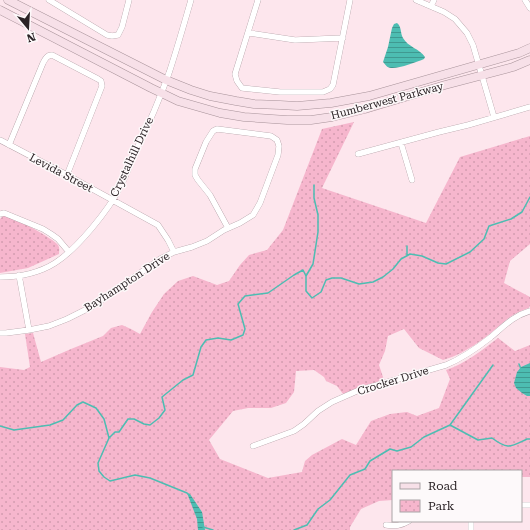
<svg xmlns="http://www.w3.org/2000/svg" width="530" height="530" font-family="'Roboto Serif',serif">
<defs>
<pattern id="park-dots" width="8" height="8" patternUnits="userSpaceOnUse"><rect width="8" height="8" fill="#f6b6cd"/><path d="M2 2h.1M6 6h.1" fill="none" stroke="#d39cb0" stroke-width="1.8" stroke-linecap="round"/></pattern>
<pattern id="water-rules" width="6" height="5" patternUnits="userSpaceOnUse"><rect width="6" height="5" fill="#4dbdb2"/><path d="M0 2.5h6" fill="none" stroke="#409991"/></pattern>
</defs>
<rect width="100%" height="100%" fill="#fde6ed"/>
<path fill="url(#park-dots)" d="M354,122L322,188L426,223L460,157L530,136V244L510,261L504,283L530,297V305L529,308C509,314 503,324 487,336C479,342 470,348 461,353C455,356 449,358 443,360L419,348L404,329L388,336L385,351L379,365L384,380L367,385L343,394L337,386L326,381L324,377L314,370L296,371L294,392L286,403L271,408H248L233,411L209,440L220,459L268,478L302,472L305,461L312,455L342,439L356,445L371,421L390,414L407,412L417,416L439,408L450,379L446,370C466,363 481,351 498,338L515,351L530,345V477H521V471H393V500L379,501L361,509L350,527V530H0V367L24,370L30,367L25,334L33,333L41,362L71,349L103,336L111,328L122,325L131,329L140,334L152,312L164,294L178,281L193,276L217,285L229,281L240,265L249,255L267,250L283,230L322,129Z
M3,216C5,216 7,216 9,217C17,219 54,239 58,245C60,248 59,251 59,254L28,268L0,273V219Z"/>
<path fill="url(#water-rules)" d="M397,23C402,27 400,33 403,38C408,47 420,49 425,57L424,59C417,62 398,69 391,68C387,68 385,64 383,62L388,47L392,28L394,24Z
M530,363V396H527L522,393L516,388L514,383L517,372L521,367Z
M187,493L190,494L202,512L205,530H198L197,519Z"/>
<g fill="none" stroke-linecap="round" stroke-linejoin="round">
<path stroke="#4dbdb2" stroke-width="1.5" d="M314,185V198L318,215V232L313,264L306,276V291L312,298L321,292L326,280L332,278H341L359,284L373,282L383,277L393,269L401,259L410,254L422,256L438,263L446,264L470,252L484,239L489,226L511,219L522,212L530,197
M407,256V246
M519,364L521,369
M450,425L478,440L492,438C508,450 510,447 527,439H530
M0,426L14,430L50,425L63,420L77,405L83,402L96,408L104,419L109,438
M188,494L187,493L150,478L135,475L110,481L104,477L99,471L98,463L109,438L115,432H119L128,419H134L144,424L150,425L159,418L165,410L162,397L183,380L193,375L201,347L206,340L218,338L231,340L243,335L245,329L238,304L245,296L268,293L294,275L303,270L306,276
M203,527L213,530
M294,530L307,525L318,509L330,500L350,475L365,469L370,461L390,449L397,451L411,447L424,437L450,425L493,365"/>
<g stroke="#a79299" stroke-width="6">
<path id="minor" d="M49,0L107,35L112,36L118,35L122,27L129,0
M258,0L235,74L237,81L242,88L280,92H323L330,89L333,85L350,0
M416,0L444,12L455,19L467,33L473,45L494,117
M525,0L530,8
M431,6L434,0
M249,33L295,40L343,38
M0,140L67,175L158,225L168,240L174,252
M401,143L412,180
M9,145L43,63C45,59 47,55 52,55L98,79L101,81L102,86L67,175
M358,154L439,132L468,125L530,107
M0,214L4,213L43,229L51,234L58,239L69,252
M19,275L29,330
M0,277C18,277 39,273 55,263C77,249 109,210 120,187C127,175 131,161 137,148C149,124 160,98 169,73C177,49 184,24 191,0
M0,333H6L29,330L49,326L67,319L93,306L160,259L174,252L192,247L207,241L224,230L240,223L253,215L260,203L278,155L279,146L277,140L271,136L217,129L213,131L206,142L195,169V175L198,180L210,195L228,228
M253,446L294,431L304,424L318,411L332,402L357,391L446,365C463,358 477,348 491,337C504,326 513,316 530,311
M521,505H530
M471,521V530
M386,525C395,526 401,526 409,521"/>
</g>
<g stroke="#a79299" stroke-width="9">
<path id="secondary" d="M8,0L166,80L191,90L210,96L236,101L254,104L280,105L297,106L331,103L369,96L519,53L530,48
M0,10L151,88L178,101L220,113L244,117L287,120H311L332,117L365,109L445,85L513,67L530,60"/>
</g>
<use href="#minor" stroke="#fff" stroke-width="5.5"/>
<use href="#secondary" stroke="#f7e0e8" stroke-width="8"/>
</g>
<g text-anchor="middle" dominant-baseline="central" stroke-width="3" stroke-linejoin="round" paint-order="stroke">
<g font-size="11" fill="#2b2326" stroke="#fdf9fa">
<text transform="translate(387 101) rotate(-15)">Humberwest Parkway</text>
<text transform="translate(132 157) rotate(-65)">Crystalhill Drive</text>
<text transform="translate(61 173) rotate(28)">Levida Street</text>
<text transform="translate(127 282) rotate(-33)">Bayhampton Drive</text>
<text transform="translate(393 381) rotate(-17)">Crocker Drive</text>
</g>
</g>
<rect x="392" y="470" width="130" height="52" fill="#fdf9fa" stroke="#a9a3a5"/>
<rect x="400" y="483" width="20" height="6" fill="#f7e0e8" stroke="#a9a3a5"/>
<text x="428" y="490" font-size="12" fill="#2b2326">Road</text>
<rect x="400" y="500" width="20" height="12" fill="url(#park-dots)" stroke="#a9a3a5"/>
<text x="428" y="510" font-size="12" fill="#2b2326">Park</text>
<g transform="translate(28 28) rotate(162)" stroke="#fdf9fa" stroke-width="3" paint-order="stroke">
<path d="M0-3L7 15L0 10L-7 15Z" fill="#2b2326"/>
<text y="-6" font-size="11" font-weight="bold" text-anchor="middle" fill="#2b2326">N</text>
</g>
</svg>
